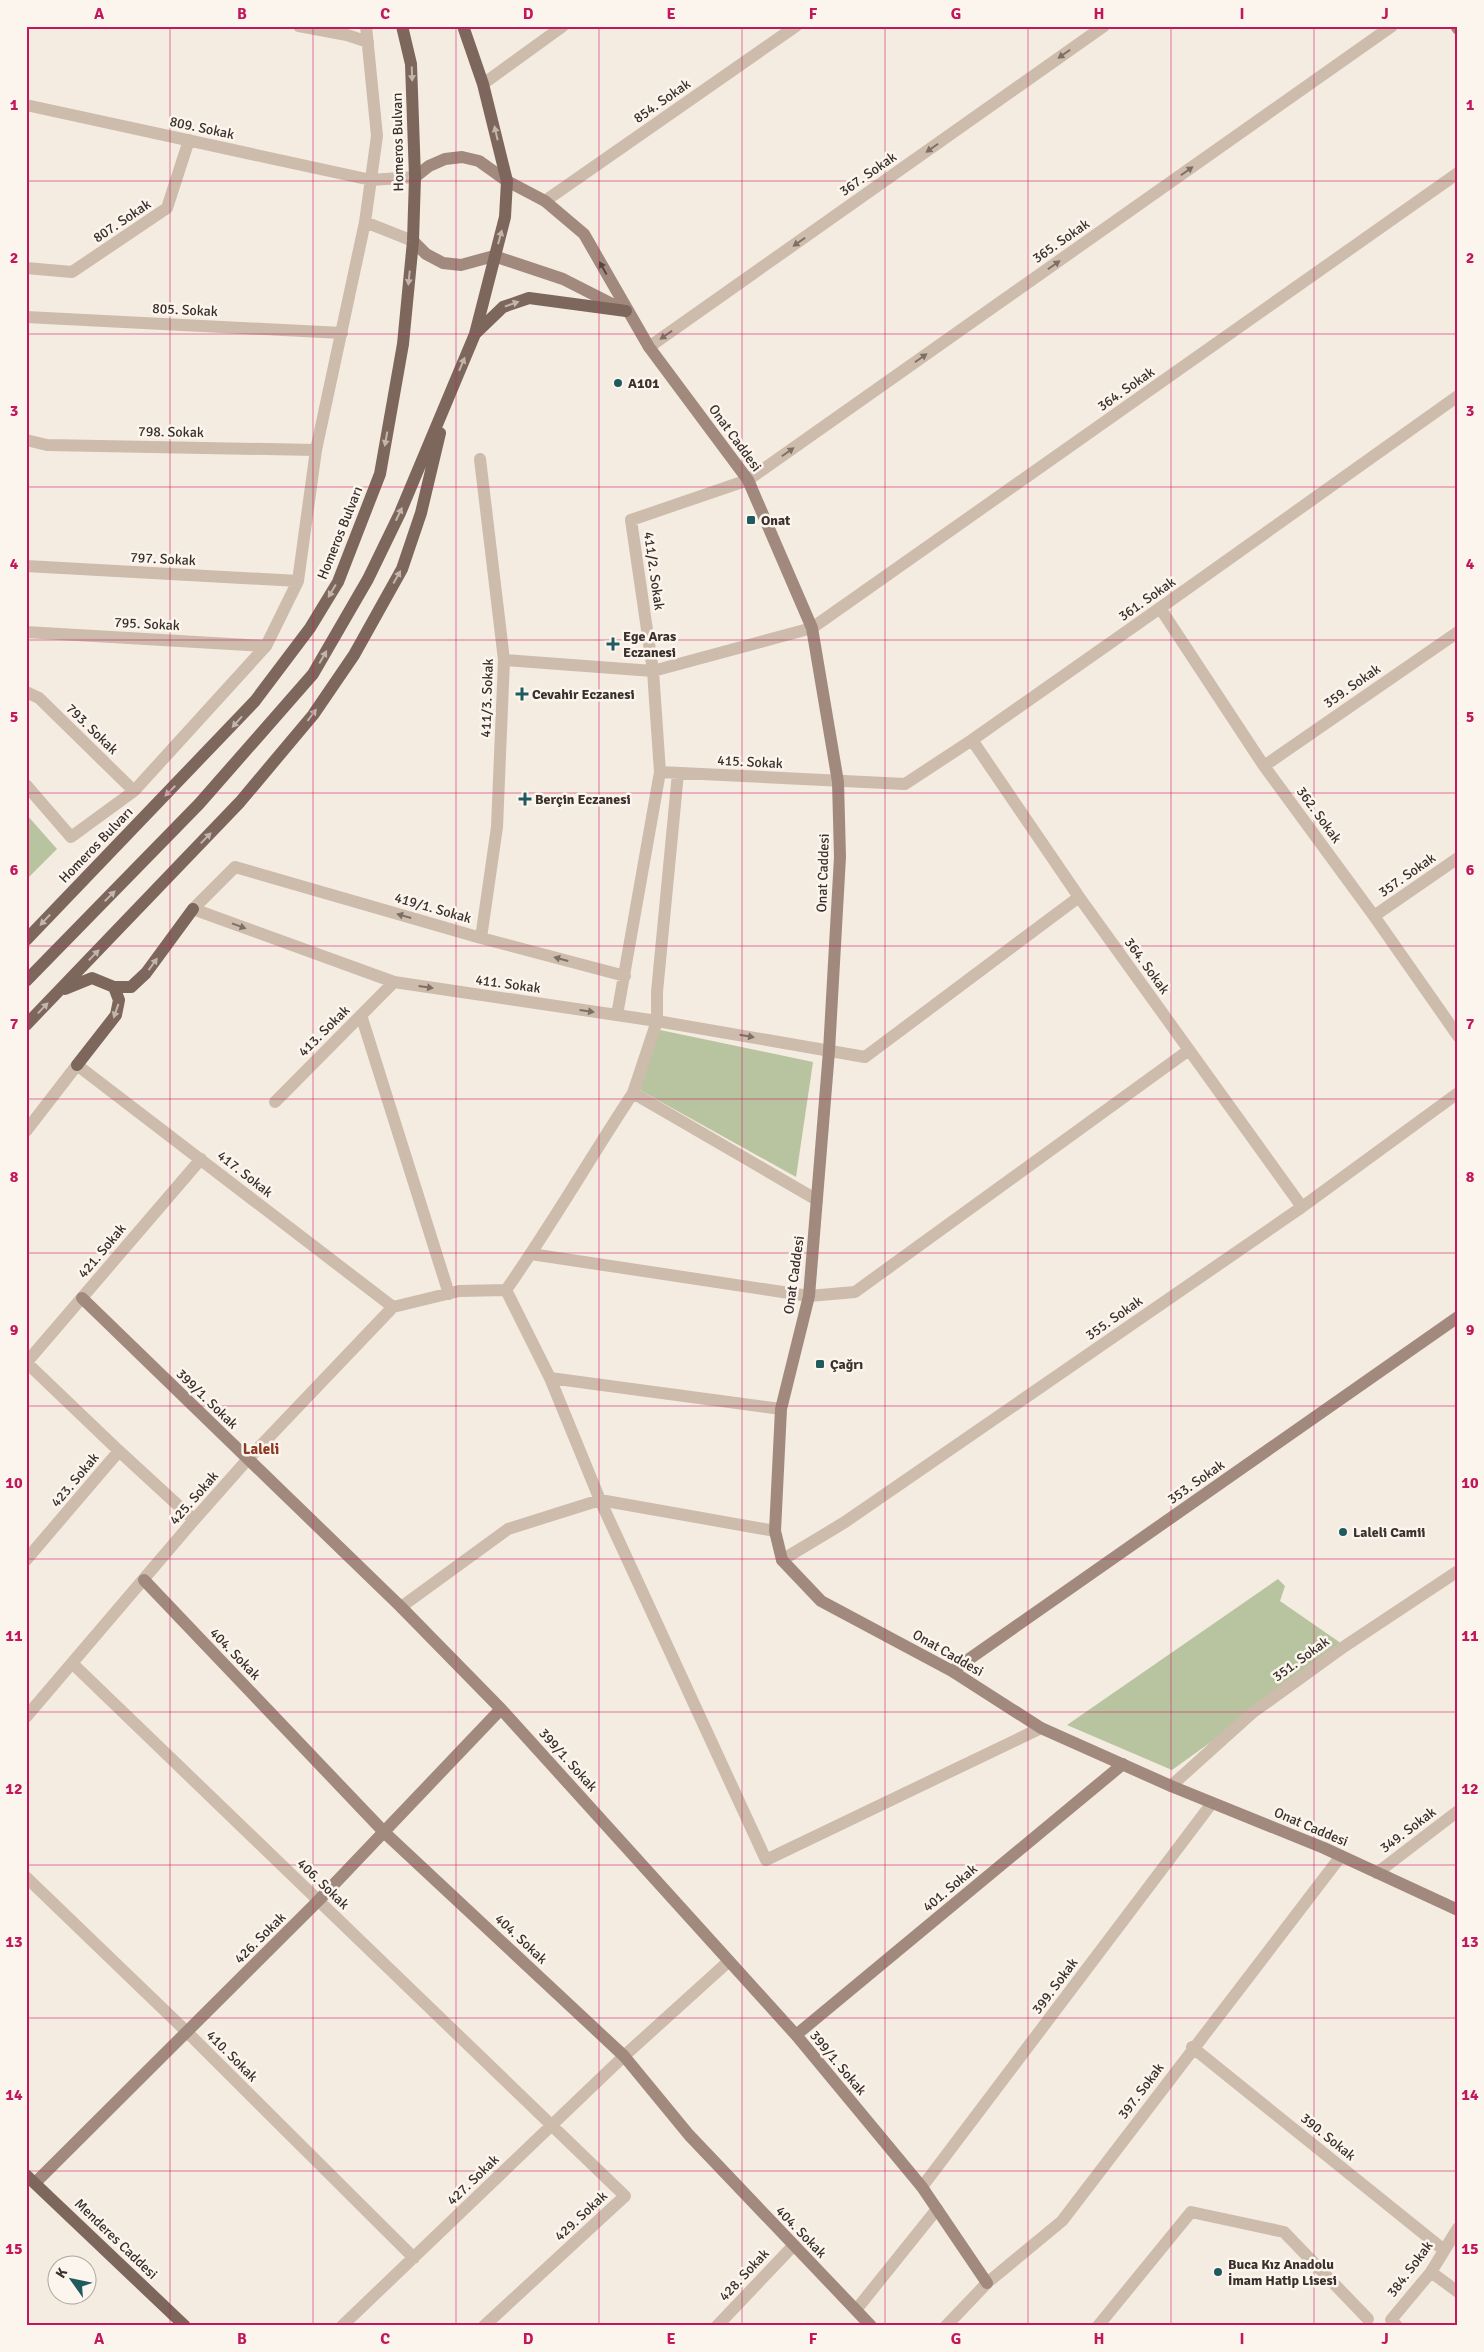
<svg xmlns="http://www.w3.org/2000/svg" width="1484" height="2352" font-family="Signika,sans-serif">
<rect width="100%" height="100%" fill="#f4ebe1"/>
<path fill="#b8c4a0" d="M26,814L57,849L26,880Z
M660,1030L813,1062L796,1177L638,1089Z
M1278,1579L1285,1586L1280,1601L1345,1646L1172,1770L1067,1725Z"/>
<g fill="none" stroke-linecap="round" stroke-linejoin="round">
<path stroke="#cdbbac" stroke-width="12" d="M299,26L347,35L368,42
M483,84L563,26
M26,105L371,180L415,177
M545,201L796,26
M365,222L413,241
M26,268L72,272L167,208L189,140
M26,317L342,333
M649,347L1104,26
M26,440L47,445L316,450
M480,459L504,660L497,827L481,938
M26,566L298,581
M1160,608L1264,766L1374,916L1458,1036
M26,632L266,646
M504,660L653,671L812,628L1458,173
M26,692L39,698L134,791
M972,740L1079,897L1302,1207
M1264,766L1458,632
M660,772L905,784L972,740L1160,608L1458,396
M678,773L657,992V1021L633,1093L817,1200
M26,785L71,837L134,791L266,646L298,581L316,450L365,222L377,136L366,26
M1374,916L1458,858
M625,976L481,938L235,867L193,909L394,982L657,1021L865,1057L1079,897
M361,1015L449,1294
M617,1015L660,772L653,671L631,520L748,480L1392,26
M275,1102L394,982
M26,1131L77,1065L393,1307
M531,1254L809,1296L855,1292L1189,1050
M506,1290L550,1378L600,1500L766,1860L1041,1728
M506,1290C551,1226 590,1158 633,1093
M393,1307L459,1291L506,1290
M26,1363L201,1159
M27,1363L119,1451
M550,1378L781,1409
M26,1560L119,1451L194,1520
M782,1560L845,1522L1302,1207L1458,1093
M401,1607L508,1529L600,1500L775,1531
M73,1664L625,2196L484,2326
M26,1717L194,1520L248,1459L393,1307
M1171,1786L1252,1713L1345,1646L1458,1571
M1377,1873L1458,1811
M26,1877L187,2032L414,2258
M1192,2047L1444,2250
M922,2187L1212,1803
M1431,2272L1458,2292
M856,2310L937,2209
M342,2326L624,2056L729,1961
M717,2326L793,2246
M946,2326L987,2283L1062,2221L1341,1856
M1098,2326L1191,2212L1284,2232L1368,2319
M1397,2326L1391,2320L1431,2272L1458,2228"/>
<path stroke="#a18a7d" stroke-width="12" d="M1456,26L1458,29
M415,177L429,166L445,159L462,157L479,161L507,181L545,201L584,234L649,347L748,480L812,628L838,782L840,857L829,1051L809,1296L781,1409L775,1531L782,1560L821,1601L952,1671L1041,1728L1171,1786L1324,1848L1458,1910
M413,241L426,254L443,263L461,265L494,256L563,279L624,310
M82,1298L401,1607L501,1709L796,2035L922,2187L987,2283
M144,1580L385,1833L624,2056L689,2135L871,2326
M952,1671L1458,1317
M796,2035L1123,1764
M35,2183L318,1901L501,1709"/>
<path stroke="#7d675c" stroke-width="12" d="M475,334L503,307L529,298L626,311
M26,940L255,701L310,628L338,582L380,474L403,344L413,241L415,177L411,64L402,26
M26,981L199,804L313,674L368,579L400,513L475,334L505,217L507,181L483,84L463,26
M114,987H131L146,973L193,909
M65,989L92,978L114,987L119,1000L116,1015L77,1065
M26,1025L240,802L313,715L354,655L402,569L421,513L440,433
M26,2175L185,2326"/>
</g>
<defs><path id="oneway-solid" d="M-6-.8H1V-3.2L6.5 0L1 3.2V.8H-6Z" transform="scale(1.25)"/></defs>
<g fill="#7d6f65">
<use href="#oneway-solid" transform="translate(1064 54) rotate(145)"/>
<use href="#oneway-solid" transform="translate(932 148) rotate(145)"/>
<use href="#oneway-solid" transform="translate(1187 171) rotate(-35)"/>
<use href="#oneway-solid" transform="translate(799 242) rotate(145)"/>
<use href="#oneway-solid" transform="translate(1054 265) rotate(-35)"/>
<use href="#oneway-solid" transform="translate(666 335) rotate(145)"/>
<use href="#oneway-solid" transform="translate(921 358) rotate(-35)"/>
<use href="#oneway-solid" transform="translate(788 452) rotate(-35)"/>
<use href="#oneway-solid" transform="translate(404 916) rotate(-164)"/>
<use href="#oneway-solid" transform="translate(239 926) rotate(20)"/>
<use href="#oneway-solid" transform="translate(561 959) rotate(-165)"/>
<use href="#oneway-solid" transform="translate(426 987) rotate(8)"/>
<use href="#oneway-solid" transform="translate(587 1011) rotate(8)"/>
<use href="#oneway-solid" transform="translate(747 1036) rotate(10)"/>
</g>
<g fill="#c2b5ac">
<use href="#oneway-solid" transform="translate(412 74) rotate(88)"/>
<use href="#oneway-solid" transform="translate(496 133) rotate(-103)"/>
<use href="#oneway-solid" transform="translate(500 237) rotate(-75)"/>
<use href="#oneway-solid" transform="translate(409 278) rotate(96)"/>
<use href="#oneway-solid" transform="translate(512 304) rotate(-19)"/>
<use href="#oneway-solid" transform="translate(462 364) rotate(-67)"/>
<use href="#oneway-solid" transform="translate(386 439) rotate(100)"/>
<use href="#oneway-solid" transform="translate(399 514) rotate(-65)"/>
<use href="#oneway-solid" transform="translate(397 577) rotate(-61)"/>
<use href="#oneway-solid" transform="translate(332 591) rotate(121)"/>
<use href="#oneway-solid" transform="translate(323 657) rotate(-60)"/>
<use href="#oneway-solid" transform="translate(312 715) rotate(-53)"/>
<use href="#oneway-solid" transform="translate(237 722) rotate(132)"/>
<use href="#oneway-solid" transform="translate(170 791) rotate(135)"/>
<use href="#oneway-solid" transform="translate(206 838) rotate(-46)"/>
<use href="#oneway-solid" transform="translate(110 896) rotate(-45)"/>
<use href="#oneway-solid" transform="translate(45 920) rotate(133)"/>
<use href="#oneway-solid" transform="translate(94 955) rotate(-46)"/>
<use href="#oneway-solid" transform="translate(153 964) rotate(-54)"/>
<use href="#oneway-solid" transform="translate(43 1008) rotate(-46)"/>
<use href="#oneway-solid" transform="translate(116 1011) rotate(109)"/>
</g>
<use fill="#544640" href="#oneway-solid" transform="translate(603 268) rotate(-119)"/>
<path fill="none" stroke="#c2185b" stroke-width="1" stroke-opacity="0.55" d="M170,26V2326M313,26V2326M456,26V2326M599,26V2326M742,26V2326M885,26V2326M1028,26V2326M1171,26V2326M1314,26V2326M26,181H1458M26,334H1458M26,487H1458M26,640H1458M26,793H1458M26,946H1458M26,1099H1458M26,1253H1458M26,1406H1458M26,1559H1458M26,1712H1458M26,1865H1458M26,2018H1458M26,2171H1458"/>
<g fill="#1f5a5e" stroke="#fbf5ee" stroke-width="2">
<circle cx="618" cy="383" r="5"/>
<rect x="746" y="515" width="10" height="10" rx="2.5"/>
<path d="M610.5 636.5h5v5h5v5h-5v5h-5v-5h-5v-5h5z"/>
<path d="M519.5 686.5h5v5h5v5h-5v5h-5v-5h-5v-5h5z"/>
<path d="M522.5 791.5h5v5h5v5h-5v5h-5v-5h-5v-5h5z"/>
<rect x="815" y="1359" width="10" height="10" rx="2.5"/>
<circle cx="1343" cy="1532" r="5"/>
<circle cx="1218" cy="2272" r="5"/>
</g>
<g text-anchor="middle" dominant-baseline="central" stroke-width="5" stroke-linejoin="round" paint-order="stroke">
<g font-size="14" fill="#3b302b" stroke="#fbf5ee">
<text transform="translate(662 101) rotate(-35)">854. Sokak</text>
<text transform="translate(202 128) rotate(12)">809. Sokak</text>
<text transform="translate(398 142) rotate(-91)">Homeros Bulvarı</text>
<text transform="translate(868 174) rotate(-35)">367. Sokak</text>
<text transform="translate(122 221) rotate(-34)">807. Sokak</text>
<text transform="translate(1061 241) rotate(-35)">365. Sokak</text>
<text transform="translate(185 310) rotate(3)">805. Sokak</text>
<text transform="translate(1126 389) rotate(-35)">364. Sokak</text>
<text transform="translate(171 432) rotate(1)">798. Sokak</text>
<text transform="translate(735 438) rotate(54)">Onat Caddesi</text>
<text transform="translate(340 533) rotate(-68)">Homeros Bulvarı</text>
<text transform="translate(163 559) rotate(3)">797. Sokak</text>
<text transform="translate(654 571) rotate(82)">411/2. Sokak</text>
<text transform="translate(1147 599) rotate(-35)">361. Sokak</text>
<text transform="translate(147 624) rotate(3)">795. Sokak</text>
<text transform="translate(1352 686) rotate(-35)">359. Sokak</text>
<text transform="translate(487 698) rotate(-88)">411/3. Sokak</text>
<text transform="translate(92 729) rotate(44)">793. Sokak</text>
<text transform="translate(750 762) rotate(3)">415. Sokak</text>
<text transform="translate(1319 815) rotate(54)">362. Sokak</text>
<text transform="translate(96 845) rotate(-46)">Homeros Bulvarı</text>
<text transform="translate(823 873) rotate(-88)">Onat Caddesi</text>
<text transform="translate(1407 875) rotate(-35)">357. Sokak</text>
<text transform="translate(433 908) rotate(16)">419/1. Sokak</text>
<text transform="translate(1147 966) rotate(54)">364. Sokak</text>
<text transform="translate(508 984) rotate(8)">411. Sokak</text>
<text transform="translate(324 1031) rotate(-45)">413. Sokak</text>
<text transform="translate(245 1174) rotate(38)">417. Sokak</text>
<text transform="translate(102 1251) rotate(-50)">421. Sokak</text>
<text transform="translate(794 1275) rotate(-82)">Onat Caddesi</text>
<text transform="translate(1114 1318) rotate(-35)">355. Sokak</text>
<text transform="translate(207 1399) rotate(44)">399/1. Sokak</text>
<text transform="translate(75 1480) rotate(-50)">423. Sokak</text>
<text transform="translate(1196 1482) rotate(-35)">353. Sokak</text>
<text transform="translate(194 1498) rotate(-49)">425. Sokak</text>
<text transform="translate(948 1653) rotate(30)">Onat Caddesi</text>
<text transform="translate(235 1654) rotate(46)">404. Sokak</text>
<text transform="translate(1301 1659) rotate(-36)">351. Sokak</text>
<text transform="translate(568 1760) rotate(48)">399/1. Sokak</text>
<text transform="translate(1311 1827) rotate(23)">Onat Caddesi</text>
<text transform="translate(1408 1830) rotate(-37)">349. Sokak</text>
<text transform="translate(323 1884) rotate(44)">406. Sokak</text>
<text transform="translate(950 1888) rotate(-40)">401. Sokak</text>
<text transform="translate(260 1938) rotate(-45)">426. Sokak</text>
<text transform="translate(521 1939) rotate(43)">404. Sokak</text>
<text transform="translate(1055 1986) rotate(-53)">399. Sokak</text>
<text transform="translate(232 2056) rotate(45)">410. Sokak</text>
<text transform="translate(838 2063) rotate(50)">399/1. Sokak</text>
<text transform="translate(1141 2091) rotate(-53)">397. Sokak</text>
<text transform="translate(1328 2137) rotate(39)">390. Sokak</text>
<text transform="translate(473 2180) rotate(-44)">427. Sokak</text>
<text transform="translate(581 2216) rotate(-43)">429. Sokak</text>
<text transform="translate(801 2232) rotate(46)">404. Sokak</text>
<text transform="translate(116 2239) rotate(44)">Menderes Caddesi</text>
<text transform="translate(1410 2269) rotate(-53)">384. Sokak</text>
<text transform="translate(744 2275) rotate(-47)">428. Sokak</text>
</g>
<g font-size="14" font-weight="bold" fill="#3b302b" stroke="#fbf5ee" text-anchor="start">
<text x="628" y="383">A101</text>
<text x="761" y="520">Onat</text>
<text x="623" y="636">Ege Aras<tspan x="623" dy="16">Eczanesi</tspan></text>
<text x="532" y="694">Cevahir Eczanesi</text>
<text x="535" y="799">Berçin Eczanesi</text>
<text x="830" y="1364">Çağrı</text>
<text x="1353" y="1532">Laleli Camii</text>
<text x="1228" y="2264">Buca Kız Anadolu<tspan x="1228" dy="16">İmam Hatip Lisesi</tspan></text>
</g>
<g font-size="15" font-weight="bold" fill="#8c3b22" stroke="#fbf5ee">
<text x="261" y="1449">Laleli</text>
</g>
</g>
<rect width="1484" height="2352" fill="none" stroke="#fbf5ee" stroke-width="55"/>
<g transform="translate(72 2280) rotate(303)"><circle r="24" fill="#fbf5ee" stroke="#aea6a0"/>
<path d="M0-4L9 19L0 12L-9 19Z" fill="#1f5a5e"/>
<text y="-8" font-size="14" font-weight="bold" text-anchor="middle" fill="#3b302b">K</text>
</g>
<rect x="28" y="28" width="1428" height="2296" fill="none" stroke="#c2185b" stroke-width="2"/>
<g font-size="16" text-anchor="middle" font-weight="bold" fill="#c2185b">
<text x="99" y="19">A</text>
<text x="242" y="19">B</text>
<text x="385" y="19">C</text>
<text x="528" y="19">D</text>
<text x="671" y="19">E</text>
<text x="813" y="19">F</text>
<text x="956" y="19">G</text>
<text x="1099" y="19">H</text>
<text x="1242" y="19">I</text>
<text x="1385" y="19">J</text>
<text x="14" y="110">1</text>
<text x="1470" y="110">1</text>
<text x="14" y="263">2</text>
<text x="1470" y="263">2</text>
<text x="14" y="416">3</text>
<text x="1470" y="416">3</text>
<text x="14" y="569">4</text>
<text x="1470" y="569">4</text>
<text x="14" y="722">5</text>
<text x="1470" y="722">5</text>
<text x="14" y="875">6</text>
<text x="1470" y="875">6</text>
<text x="14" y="1029">7</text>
<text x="1470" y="1029">7</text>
<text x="14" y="1182">8</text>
<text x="1470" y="1182">8</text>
<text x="14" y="1335">9</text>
<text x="1470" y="1335">9</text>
<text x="14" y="1488">10</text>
<text x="1470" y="1488">10</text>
<text x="14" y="1641">11</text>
<text x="1470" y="1641">11</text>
<text x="14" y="1794">12</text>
<text x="1470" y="1794">12</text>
<text x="14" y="1947">13</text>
<text x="1470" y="1947">13</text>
<text x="14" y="2100">14</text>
<text x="1470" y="2100">14</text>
<text x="14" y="2254">15</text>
<text x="1470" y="2254">15</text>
<text x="99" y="2344">A</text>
<text x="242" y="2344">B</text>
<text x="385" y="2344">C</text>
<text x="528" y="2344">D</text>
<text x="671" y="2344">E</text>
<text x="813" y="2344">F</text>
<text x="956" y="2344">G</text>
<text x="1099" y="2344">H</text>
<text x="1242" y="2344">I</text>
<text x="1385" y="2344">J</text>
</g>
</svg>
